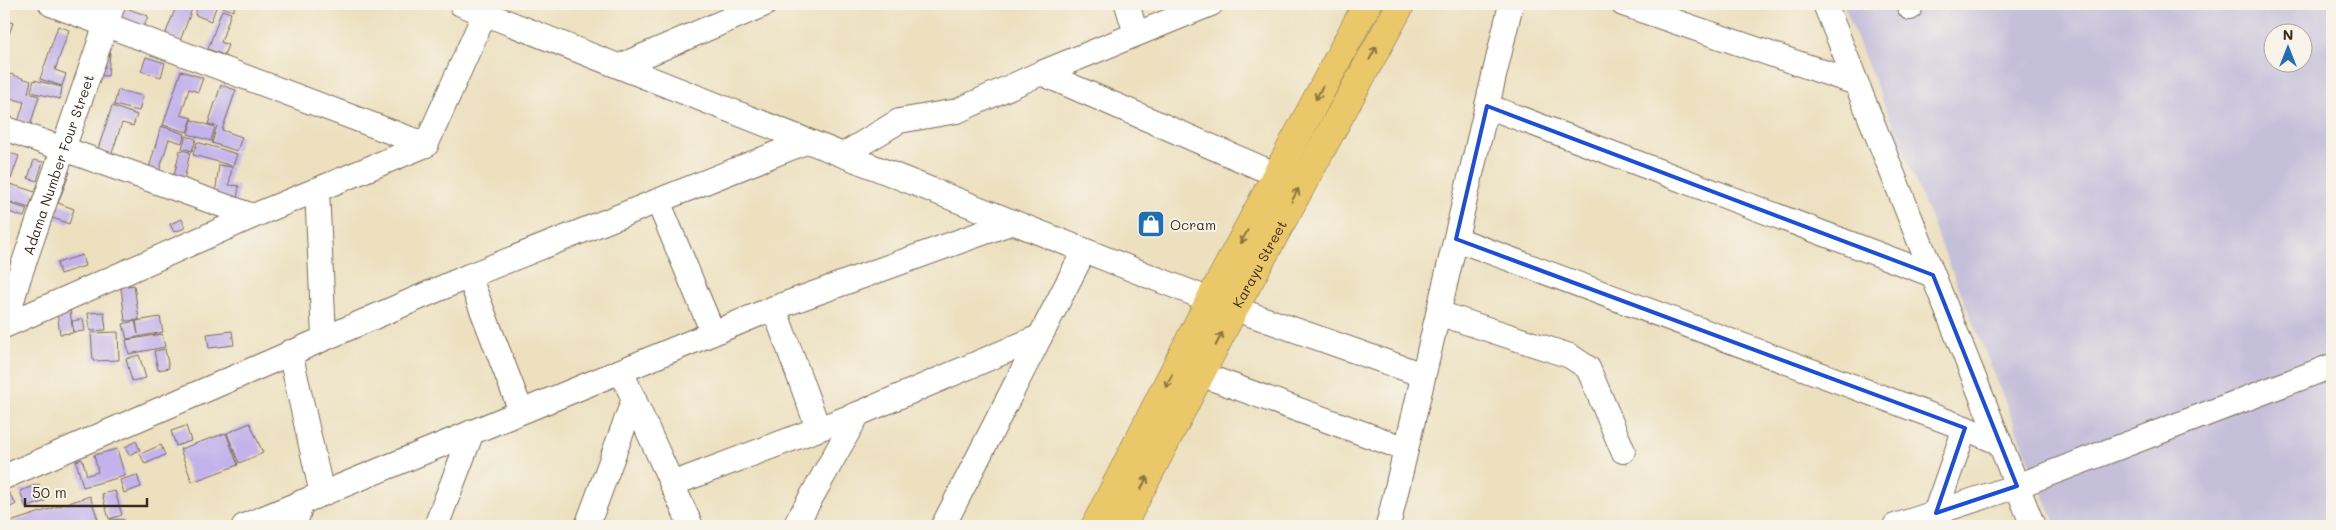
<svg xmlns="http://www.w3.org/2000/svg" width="2336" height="530" font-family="Mali,sans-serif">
<rect width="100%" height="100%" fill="#f7f3e8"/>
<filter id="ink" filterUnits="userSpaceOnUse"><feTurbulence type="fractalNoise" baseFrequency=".02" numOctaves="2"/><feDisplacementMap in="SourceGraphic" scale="10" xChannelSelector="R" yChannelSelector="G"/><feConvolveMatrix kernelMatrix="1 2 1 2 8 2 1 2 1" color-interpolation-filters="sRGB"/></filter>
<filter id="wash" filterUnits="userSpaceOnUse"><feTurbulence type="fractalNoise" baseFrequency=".0096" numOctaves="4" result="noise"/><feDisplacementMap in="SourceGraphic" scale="20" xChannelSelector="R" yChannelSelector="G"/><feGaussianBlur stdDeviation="1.12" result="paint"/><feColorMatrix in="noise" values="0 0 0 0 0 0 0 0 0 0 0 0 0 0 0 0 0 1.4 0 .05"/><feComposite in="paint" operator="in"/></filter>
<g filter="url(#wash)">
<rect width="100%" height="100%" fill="#ece0bf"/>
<path fill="#c5c0da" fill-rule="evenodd" d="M1843,4H2332V526H2056ZM2274,32H2304V62H2274Z"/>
<g id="blocks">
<path fill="#c3b2eb" d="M117,4H131L129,9L148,16L144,26L113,15Z
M177,4H194L180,41L165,35Z
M198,4H236L233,11L217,5L211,21L195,15Z
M222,10L231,13L221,42L228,45L224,55L208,49Z
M4,20L13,23L7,40L4,39Z
M58,26L69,30L55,70L66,74L62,86L40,79Z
M111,41L108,76L95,75Z
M146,57L165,63L161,77L141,71Z
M181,71L203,78L198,92L189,89L181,115L192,118L187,132L163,125Z
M4,72L31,81L28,93L39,96L29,130L17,126L24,102L10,98L4,117Z
M34,80L62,87L60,99L31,92Z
M221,85L236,90L222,130L242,137L237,151L212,143L217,126L208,124Z
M118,90L143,96L139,111L114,105Z
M112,106L137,115L133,126L122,123L112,153L98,149Z
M192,120L215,127L211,141L188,134Z
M161,126L185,134L182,143L169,139L158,175L148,172Z
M186,136L196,139L192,151L182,148Z
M197,142L237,154L233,166L193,155Z
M180,150L190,152L182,190L171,188Z
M9,153L19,156L11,179L4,177V166Z
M34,160L43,162L37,181L28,178Z
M219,165L232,167L229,185L239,186L236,207L214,203Z
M59,168L70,172L58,203L74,209L69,224L42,214Z
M4,182L35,192L29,208L7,201L4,212Z
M8,203L27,209L24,217L6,211Z
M182,219L185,228L174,232L170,224Z
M82,255L85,266L60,274L57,263Z
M134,285L139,320L125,321L121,287Z
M70,310L73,333L60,334L57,312Z
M104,312L106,330L90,331L88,313Z
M160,317L163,332L127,339L123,324L135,321L138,334L136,321Z
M83,319L85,331L74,332L72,321Z
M232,331L234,345L209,348L207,334Z
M118,332L119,360L93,361L91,333Z
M162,334L165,347L129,354L126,340Z
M165,349L169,368L158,370L154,351Z
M139,355L146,378L132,381L126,359Z
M250,423L263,453L239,463L227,433Z
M186,426L191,441L176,446L171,431Z
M226,433L238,465L192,482L180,449Z
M136,441L140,450L129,455L125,447Z
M161,445L165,455L145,464L140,454Z
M117,449L125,476L83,487L76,461L82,459L87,475L98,472L94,455Z
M137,475L141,487L124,493L120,480Z
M39,484L45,501L26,508L20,491Z
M7,490L16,504L7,509L4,504V492Z
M115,491L122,515L109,519L102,494Z
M90,496L100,526H4V524Z
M111,519L124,520V526H110Z"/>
</g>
</g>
<g filter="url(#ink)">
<use href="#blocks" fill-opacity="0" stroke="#796a56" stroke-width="1"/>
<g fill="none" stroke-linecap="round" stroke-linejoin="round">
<g stroke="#796a56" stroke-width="26">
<g id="minor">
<path d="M51,4L426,145"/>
<path d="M461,4L1210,300L1423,375"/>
<path d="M1127,4L1136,34"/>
<path d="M1623,4L1856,83"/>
<path d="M1825,4L2033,526"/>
<path d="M1908,4L1910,8"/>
<path d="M620,66L765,4"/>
<path d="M1041,73L1277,175"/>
<path d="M1487,106L1933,275"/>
<path d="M4,128L253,216"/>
<path d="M843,155L899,121L957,111L1041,73L1211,4"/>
<path d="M317,190L324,337"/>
<path d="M658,201L713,333"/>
<path d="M1456,239L1965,428L2000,443"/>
<path d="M469,276L521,411"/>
<path d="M774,308L818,428"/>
<path d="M1438,313L1570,356L1588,368L1623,451"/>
<path id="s1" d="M5,325L19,277L113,4"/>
<path d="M4,326L253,216L426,145L489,4"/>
<path d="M290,352L322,494"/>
<path d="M621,371L691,526"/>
<path d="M1200,374L1406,449"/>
<path d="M4,477L469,276L808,141"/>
<path d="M672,484L858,414L1039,337"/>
<path d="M1932,522L1965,428"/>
<path d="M244,526L774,308L1013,222"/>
<path d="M294,526L302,502"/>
<path d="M436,526L472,432"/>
<path d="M587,526L634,399"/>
<path d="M795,526L858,414"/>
<path d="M943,526L1084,251"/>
<path d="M1388,526L1511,4"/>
<path d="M1895,526L2017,486L2332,366"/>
</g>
</g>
<g stroke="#796a56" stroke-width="29">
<g id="major">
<path d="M1095,526L1210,300L1367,4"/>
<path id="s2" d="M1122,526L1234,309L1401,4"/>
</g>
</g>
<use href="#minor" stroke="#fff" stroke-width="24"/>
<use href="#major" stroke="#eac769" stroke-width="28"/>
</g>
<defs><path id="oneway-shaft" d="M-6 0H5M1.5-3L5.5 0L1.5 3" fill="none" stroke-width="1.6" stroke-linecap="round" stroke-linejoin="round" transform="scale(1.25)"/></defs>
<g stroke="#8a7140">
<use href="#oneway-shaft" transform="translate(1373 53) rotate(-62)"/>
<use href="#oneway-shaft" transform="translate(1319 93) rotate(117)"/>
<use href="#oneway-shaft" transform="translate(1295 195) rotate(-62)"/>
<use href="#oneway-shaft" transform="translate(1244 237) rotate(118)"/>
<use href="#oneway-shaft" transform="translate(1219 339) rotate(-63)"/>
<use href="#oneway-shaft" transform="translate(1169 381) rotate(117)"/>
<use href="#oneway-shaft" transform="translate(1144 483) rotate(-63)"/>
</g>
</g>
<path fill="none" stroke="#1d4ed8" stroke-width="4" stroke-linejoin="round" d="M1487,106L1933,275L2017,486L1936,513L1965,428L1456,239Z"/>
<defs>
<g id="shop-square" transform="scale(1.4375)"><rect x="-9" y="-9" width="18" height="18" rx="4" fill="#1f6fb2" stroke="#f7f3e8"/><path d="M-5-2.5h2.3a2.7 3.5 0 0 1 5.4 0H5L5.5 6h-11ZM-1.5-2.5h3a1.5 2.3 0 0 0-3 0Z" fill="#fff"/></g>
</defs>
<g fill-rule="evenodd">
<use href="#shop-square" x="1151" y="224"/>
</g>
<g text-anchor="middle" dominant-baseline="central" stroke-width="4" stroke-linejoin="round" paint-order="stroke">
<g font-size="14" fill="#3b2a1e" stroke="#f7f3e8">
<text stroke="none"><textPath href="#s1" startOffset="169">Adama Number Four Street</textPath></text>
<text stroke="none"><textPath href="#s2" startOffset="296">Karayu Street</textPath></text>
</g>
<g font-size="14" fill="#3b2a1e" stroke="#f7f3e8" text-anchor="start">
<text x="1170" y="224">Ocram</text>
</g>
</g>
<rect width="2336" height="530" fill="none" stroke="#f7f3e8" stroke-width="20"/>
<g transform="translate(2288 48)"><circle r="24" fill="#f7f3e8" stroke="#aca397"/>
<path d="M0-4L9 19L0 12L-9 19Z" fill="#1f6fb2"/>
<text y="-8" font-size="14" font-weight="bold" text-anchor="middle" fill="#3b2a1e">N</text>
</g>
<path d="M25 498v8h122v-8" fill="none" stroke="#3b2a1e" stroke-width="2.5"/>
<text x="32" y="498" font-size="15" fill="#3b2a1e" stroke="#f7f3e8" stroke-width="4" paint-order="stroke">50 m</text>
</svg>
